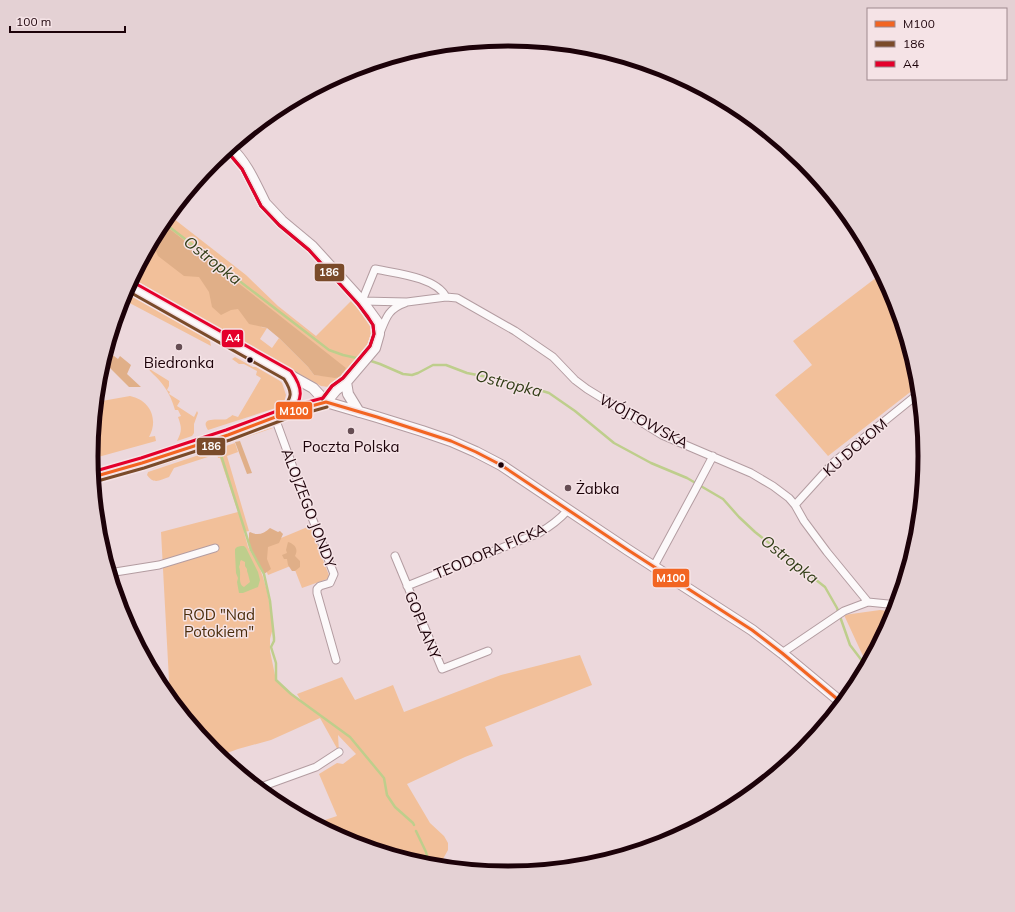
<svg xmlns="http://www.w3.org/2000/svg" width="1015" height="912" font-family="Mulish,sans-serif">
<rect width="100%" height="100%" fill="#ecd8dc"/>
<path fill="#f2c09a" d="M169,215L246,275L278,306L316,336L351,301L372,325C373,329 372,331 371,335C366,353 356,361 344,374L269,317L261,327L267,328L260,339L272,348L279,338L308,367L314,375L340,377L341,376C334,386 333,388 321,386L245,345L132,278L161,224Z
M881,274L893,297L917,375L918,386L828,456L775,395L812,365L793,341Z
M126,289L199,329L210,341L211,346L122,299Z
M235,357L253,367H256L280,381L282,383L286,395L284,403L279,407L208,430C198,415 222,421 227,419C228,418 232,416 232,415L238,417L261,378L256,375L257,371L244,364H239L232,359Z
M148,368L169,381V386L167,390L170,392L169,394L180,401L177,406L194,417L197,411L198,413L194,424V433L192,436L177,441C182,431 182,428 178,417L181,416L178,410H175C172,399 167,389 159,380C156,376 151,373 148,368Z
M130,396C150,400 159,419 149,437L155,436L156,441L91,459L96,403L102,401Z
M271,428H273L151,469L158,465Z
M235,443L238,452L227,456L249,531L244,532L248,547L259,566L263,577L267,591L272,617L273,628L270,639V651L276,680L302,702L297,694L342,677L355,700L393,685L404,712L501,675L580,655L592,685L485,727L493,746L465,757L407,784L430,823L444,836L448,843V850L439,866L426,865L348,841L326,829L322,821L337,816L319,774L337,763L343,764L356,754L338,735L339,752L320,718L271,740L238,749L219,756L212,751L170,699L161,532L238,512L220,458H218L217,454L174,468L169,477C160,480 154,485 147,475L148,472Z
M310,526L330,578L302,588L293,565L268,575L257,548Z
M880,610L894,612L869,660L863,656L844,615Z"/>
<path fill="#e0af88" d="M162,223L346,368L340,377L335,378L314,375L308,367L279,338L267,328L249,324L238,309L231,310L221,315L212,307L209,292L199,277L184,276L158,256L154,246L150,244Z
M106,350L118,359L120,356L131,365L127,374L141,387H129L103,361Z
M240,441L252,473L247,474L235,442Z
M270,528L278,532L280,531L283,534L279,543L268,547L267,559L271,569L267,572L264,574L252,553L249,544V533L250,532C257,536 264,534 270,528Z
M288,542C294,544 299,548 295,556L300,561V567L295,571H292L288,565L287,559H284L282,555L287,553L286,550Z"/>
<path fill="#bece8c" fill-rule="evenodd" d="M241,546H244L246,548L258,572L260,580L258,587L243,593H239L237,582L238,578L236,573L235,553V549L237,547ZM241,560L245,562V566L247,569V571L248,574L250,582L244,587C237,583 242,574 239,567L240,564V562Z"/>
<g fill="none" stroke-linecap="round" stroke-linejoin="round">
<path stroke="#bece8c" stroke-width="2.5" d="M163,222L329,350L343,355L361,359
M368,360L380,364L403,374L412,375L418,373L433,365H446L467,373L517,383L549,393L575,411L614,443L651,463L687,478L723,499L739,517L755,532L825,587L837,608L850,645L866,666
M220,452L251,550L264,574L270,601L274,638V641L271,647L276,663V680L291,694L350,737L384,778L387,795L395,807L413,823L414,825
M416,831L426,852L429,865"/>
<g stroke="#b39ca1" stroke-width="9">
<path id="street" d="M446,297C436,277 394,273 375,269L362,301L407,302L446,297L457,298L515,331L553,357L575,380L587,389L662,435L751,473L773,486L789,498L795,505L804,521L827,552L868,602L888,604L895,607
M380,333C386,318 388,309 405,303
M275,418L302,492L334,574L330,583L320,586L317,589V593L336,660
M795,505L834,462L918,394
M395,556L442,669L488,651
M654,566L694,492L713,456
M109,573L159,565L215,548
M407,586L539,533C551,526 559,520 568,510
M782,653L844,611L868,602
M258,788L316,767L339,752"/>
</g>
<g stroke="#b39ca1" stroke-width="12">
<path id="secondary" d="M230,147C247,163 255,183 265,203L282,221L312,246L362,301L378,323L379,334L375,348L346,382L336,390L326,402
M128,285L313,388L326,402
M346,382L348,394L359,412
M286,413C299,396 299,392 288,375
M93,477L142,463L228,435L286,413L326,402L377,417L422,431L451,441L476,452L501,465L628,550L752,630L782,653L842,703"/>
</g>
<use href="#street" stroke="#fcf9fa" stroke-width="7"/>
<use href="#secondary" stroke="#fcf9fa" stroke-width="10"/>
<g stroke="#f5e3e6" stroke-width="6">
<path id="bus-1" d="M93,477L142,463L228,435L286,413L326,402L377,417L451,441L476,452L501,465L628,550L752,630L782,653L842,703"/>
</g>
<g stroke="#f5e3e6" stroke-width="6">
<path id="bus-2" d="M226,150L242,169L261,206L279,225L309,250L358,304L373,325L374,334L370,346L343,378L332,386L322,399
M126,290L284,379C293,393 292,397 282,410
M94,482L144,468L230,440L288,418L327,407"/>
</g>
<g stroke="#f5e3e6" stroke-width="6">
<path id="bus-3" d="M131,281L291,371C304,389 303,399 290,416
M92,472L141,458L226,430L285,408L323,398L332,386L343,378L370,346L374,334L373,325L368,317L358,304L309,250L279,225L261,206L242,169L226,150"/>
</g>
<use href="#bus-1" stroke="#f26522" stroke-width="3"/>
<use href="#bus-2" stroke="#7a4b2a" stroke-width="3"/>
<use href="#bus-3" stroke="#e4002b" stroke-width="3"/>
</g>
<g fill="#654d53" stroke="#f5e3e6" stroke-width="1.5">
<circle cx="179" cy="347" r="4"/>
<circle cx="351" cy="431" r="4"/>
<circle cx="568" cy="488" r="4"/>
</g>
<g fill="#1c0209" stroke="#f5e3e6" stroke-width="1.5">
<circle cx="250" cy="360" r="3.5"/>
<circle cx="501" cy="465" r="3.5"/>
</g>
<g text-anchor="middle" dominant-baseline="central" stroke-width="3" stroke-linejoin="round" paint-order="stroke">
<g font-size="15" fill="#1c0209" stroke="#f5e3e6">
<text x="179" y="362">Biedronka</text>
<text x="351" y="446">Poczta Polska</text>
<text x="576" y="488" text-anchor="start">Żabka</text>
</g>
<g font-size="15" fill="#1c0209" stroke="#f5e3e6">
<text transform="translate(644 421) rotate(28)">WÓJTOWSKA</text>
<text transform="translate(855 447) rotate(-41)">KU DOŁOM</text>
<text transform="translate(309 508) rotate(69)">ALOJZEGO JONDY</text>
<text transform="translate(490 551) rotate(-23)">TEODORA FICKA</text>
<text transform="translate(423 625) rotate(68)">GOPLANY</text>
</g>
<g font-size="15" fill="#4a2d0c" stroke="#f5e3e6">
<text x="219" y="614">ROD "Nad<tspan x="219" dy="17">Potokiem"</tspan></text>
</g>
<g font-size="16" font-style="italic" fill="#313d16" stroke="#f5e3e6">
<text transform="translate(213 260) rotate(38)">Ostropka</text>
<text transform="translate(509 383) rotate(14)">Ostropka</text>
<text transform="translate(790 559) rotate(38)">Ostropka</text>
</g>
</g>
<path d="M0 0H1015V912H0ZM98 456a410 410 0 1 1 820 0a410 410 0 1 1-820 0Z" fill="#e4d1d4" fill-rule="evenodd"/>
<path fill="none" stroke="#1c0209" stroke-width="5" d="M98 456a410 410 0 1 1 820 0a410 410 0 1 1-820 0Z"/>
<g stroke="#f5e3e6" stroke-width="1.5">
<rect x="314" y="263" width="31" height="19" rx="4" fill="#7a4b2a"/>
<rect x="221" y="329" width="23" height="19" rx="4" fill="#e4002b"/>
<rect x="275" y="401" width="38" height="19" rx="4" fill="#f26522"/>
<rect x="196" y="437" width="30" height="19" rx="4" fill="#7a4b2a"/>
<rect x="652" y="568" width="38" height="20" rx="4" fill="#f26522"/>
</g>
<g font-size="11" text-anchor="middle" font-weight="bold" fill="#fff">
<text x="329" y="276">186</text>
<text x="233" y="342">A4</text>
<text x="294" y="415">M100</text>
<text x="211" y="450">186</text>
<text x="671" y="582">M100</text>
</g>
<rect x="867" y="8" width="140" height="72" fill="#f5e3e6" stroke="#9e898e"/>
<rect x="875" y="21" width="20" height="6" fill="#f26522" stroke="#9e898e"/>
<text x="903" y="28" font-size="12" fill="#1c0209">M100</text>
<rect x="875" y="41" width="20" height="6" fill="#7a4b2a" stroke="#9e898e"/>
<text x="903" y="48" font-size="12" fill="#1c0209">186</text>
<rect x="875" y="61" width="20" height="6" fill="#e4002b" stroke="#9e898e"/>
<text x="903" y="68" font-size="12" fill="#1c0209">A4</text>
<path d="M10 26v6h115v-6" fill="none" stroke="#1c0209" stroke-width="2"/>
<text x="16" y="26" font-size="12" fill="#1c0209" stroke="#f5e3e6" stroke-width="3" paint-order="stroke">100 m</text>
</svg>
